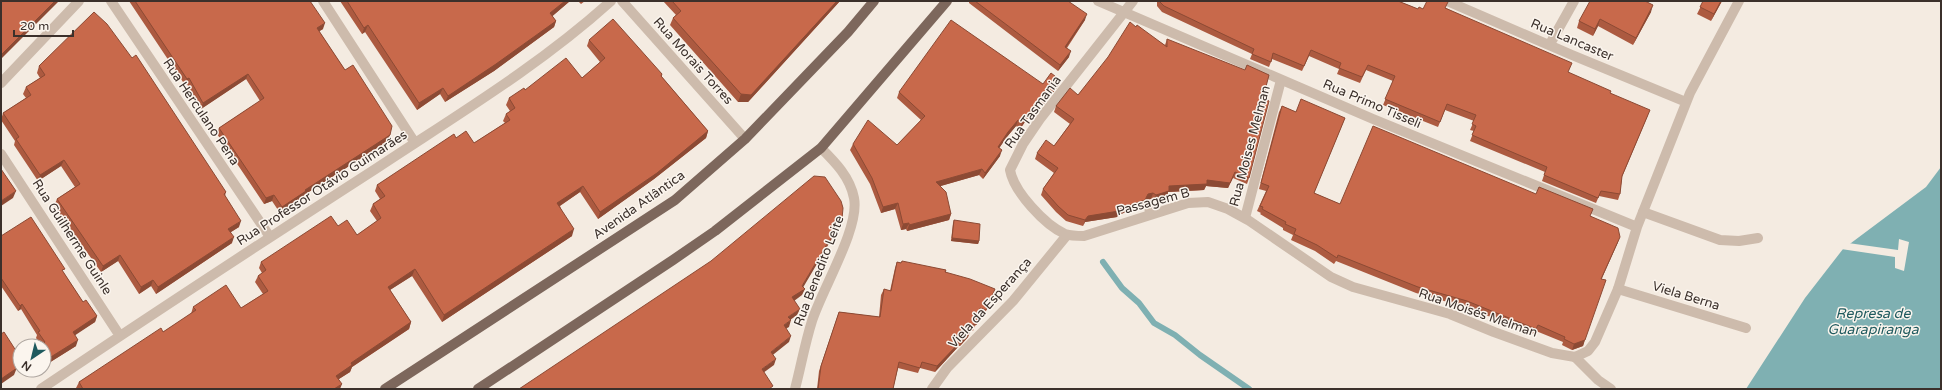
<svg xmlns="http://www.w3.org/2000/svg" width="1942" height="390" font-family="'Varela Round',sans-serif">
<rect width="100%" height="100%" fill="#f4ebe1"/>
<path fill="#7fb0b2" d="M1941,167V389H1746L1805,298L1843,249L1926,187Z"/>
<path fill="#f4ebe1" d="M1899,239L1909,242L1904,271L1895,268V257L1841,249L1848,243L1898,250Z"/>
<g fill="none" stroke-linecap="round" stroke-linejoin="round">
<path stroke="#7fb0b2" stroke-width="6" d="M1103,262L1122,288L1139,303L1154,323L1175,335L1200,355L1249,389"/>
<path stroke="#cdbbac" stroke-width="10" d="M1149,205L1150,214
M1643,212L1720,240L1739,241L1758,238
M1618,289L1746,328
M1575,357L1598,380L1611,389
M932,389L947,368L1013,301L1067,235"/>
<path stroke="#cdbbac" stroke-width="10" d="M111,1L270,237
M323,1L415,143
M622,1L745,139
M1098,1L1373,119L1637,227
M1133,1L1040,119L1023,144L1010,170C1014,192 1045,225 1065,234C1071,236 1077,236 1084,236L1188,203L1208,202L1228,209L1248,220L1331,277L1353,287L1450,314L1494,332L1552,353L1575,357L1588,351L1595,342L1618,289L1637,227L1690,93L1739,1
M1447,1L1572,55L1686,102
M1550,44L1574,1
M1,83L79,1
M1,154L120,336
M1245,218L1281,80
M41,389C152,314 264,241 377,168C457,115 539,66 611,1
M795,389C801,366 805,343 812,321C822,289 860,228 854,198C850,177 835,162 821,148"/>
<path stroke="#7d675c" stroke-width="10" d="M385,389L675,200L745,139L848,32L874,1
M478,389L673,260L715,231L821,148L947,1"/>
</g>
<path fill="#ac5a40" d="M129,1H310L323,29L319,31L345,70L390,135L388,141L304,195L303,197L280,213L272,201L264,204L217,134L219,128L260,101L246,79L201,109L187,84L185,85Z
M340,1H570L552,16L556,21L554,27L494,71L445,102L440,94L417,110L365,32L362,34Z
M578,1H585L581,4Z
M663,1H840L748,102H738L670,25L673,18L676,15Z
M969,1H1068L1085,20L1067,48L1069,57L1058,71L969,3Z
M1157,1H1398L1418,9L1446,8L1568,72L1610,93L1648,115L1622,177L1620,194L1618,200L1599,196L1596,203L1542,181L1545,172L1470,141L1474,131L1470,130L1474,121L1445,110L1438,127L1383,105L1393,81L1366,70L1360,83L1337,74L1339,69L1309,56L1302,71L1272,59L1269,67L1250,59L1252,54L1162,12L1157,6Z
M1701,1H1722L1711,21L1697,14L1703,2Z
M1651,12L1633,45L1598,26L1593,36L1577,28L1579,21Z
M1136,27L1165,45L1167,39L1263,98L1249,178L1247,184L1233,178L1228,188L1206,186L1204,190L1168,192L1167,197L1154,201L1151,199L1145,200L1143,206L1118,215L1117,217L1085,222L1083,226L1066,221L1056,212L1041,195L1043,189L1054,173L1035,159L1037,153L1054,146L1070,124L1054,112L1056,106L1078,95Z
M589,40L662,74V77L708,131L706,138L654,179L598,219L580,192L560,206L572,236L442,322L412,276L390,290L411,322L409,329L352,367L350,372L339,379L340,389H77L76,388L79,382L163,332L191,314L193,307L241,308L263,294L255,282L258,276L262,273L259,268L261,262L338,226L357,235L377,221L370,211L373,204L380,199L375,191L377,185L456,138L474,143L505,123L503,121L506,114L510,111L506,105L509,98L525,90L582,78L600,62L587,46Z
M39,66L226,192L225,196L239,227L231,232L232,243L156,294L151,286L139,294L118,261L101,272L54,206L57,199L75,187L61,166L38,181L14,145L15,141L1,120L3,113L26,98L23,94L26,87L40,78L37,73Z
M1058,86L1043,105L1039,102L1020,129L1016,126L1006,138L999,148L1000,156L983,179L979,175L940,186L951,214L949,220L907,231L906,229L901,230L895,209L881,213L870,184L850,150L853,144L897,145L921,120L897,98L899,92Z
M1282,106L1296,112L1345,118L1314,193L1340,204L1591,216L1618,242L1601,279L1583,346L1572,350L1562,345L1563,342L1536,331L1534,334L1465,307L1416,293L1336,261L1334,264L1315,251L1291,240L1293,235L1283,230V228L1260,214L1261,213L1257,211L1266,191L1259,189L1279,112Z
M954,220L979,241L978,244L951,241L953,223Z
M1,236L63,272L83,302L97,316L95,322L74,335L76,346L44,366V346L41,345L36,338L37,335L21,309L18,311L1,286Z
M897,262L946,270V273L993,294L984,316L979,314L973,331L971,330L968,337L960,346H958L957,348L935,372L920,368L918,373L898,368L893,389H817L819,371L839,312L879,317L881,295L884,289L890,291L895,268Z"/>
<path fill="#8c4a34" d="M55,1H59L1,59V55Z
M565,1H570L548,20L550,13Z
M837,1H840L748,102H738L741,94Z
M1721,1H1722L1711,21L1714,14Z
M1653,5L1651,12L1633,45L1636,38Z
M1087,14L1085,20L1063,52L1065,47Z
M1600,19L1598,26L1593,36L1595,29Z
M556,21L554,27L494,71L445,102L448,96Z
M325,23L323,29L315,34L317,28Z
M368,25L365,32L362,34L364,28Z
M1071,51L1069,57L1058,71L1060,65Z
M248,74L246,79L201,109L203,103Z
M189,78L187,84L185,85L187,79Z
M1060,80L1058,86L1043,105L1045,99Z
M443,88L440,94L417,110L419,103Z
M1041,96L1039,102L1020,129L1022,123Z
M1018,120L1016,126L1006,138L996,153L998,147L1008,132Z
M708,131L706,138L654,179L598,219L600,212Z
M390,135L388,141L304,195L303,197L280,213L282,207L305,190Z
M1002,150L1000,156L983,179L985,173Z
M64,160L61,166L38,181L40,175Z
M982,169L979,175L934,188L936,182Z
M1235,172L1228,188L1206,186L1204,190L1168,192L1167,197L1154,201L1156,195L1169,186L1207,180Z
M583,186L580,192L555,209L557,203Z
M16,191L13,198L1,206V201Z
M1153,193L1151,199L1145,200L1143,206L1118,215L1117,217L1085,222L1083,226L1085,220L1088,216L1119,209L1148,194Z
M274,195L272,201L264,204L266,198Z
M898,203L895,209L881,213L883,207Z
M951,214L949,220L907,231L909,225Z
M842,219L840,225L801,291L805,289L802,295L790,304L792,297L802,286Z
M241,221L239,227L226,235L228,229Z
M909,223L906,229L901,230L903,224Z
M574,229L572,236L442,322L444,315Z
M234,237L232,243L156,294L158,287Z
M1620,237L1618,242L1599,285L1601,279Z
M952,238L979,241L978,244L951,241Z
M120,255L118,261L101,272L103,266Z
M415,269L412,276L385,293L388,287Z
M153,280L151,286L139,294L141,287Z
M22,304L21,309L18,311L20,306Z
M800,309L797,315L786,323L788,317Z
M97,316L95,322L71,338L73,332Z
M791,320L789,327L782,331L784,325Z
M411,322L409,329L352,367L350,372L334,382L336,376L351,363Z
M970,331L968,337L960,346L962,340Z
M791,336L789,342L769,358L771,352Z
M78,340L76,346L44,366L46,360Z
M1585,340L1583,346L1572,350L1574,344Z
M959,343L957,348L935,372L937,366Z
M776,359L774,365L759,376L762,369Z
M20,362V367L16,370L14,375L1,384V379L15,366Z
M342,384L340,389H334Z"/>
<path fill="#c8694b" stroke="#8c4a34" d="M1,1H55L1,55Z
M135,1H310L325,23L317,28L345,70L353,65L392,126L390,135L305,190L306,191L282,207L274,195L266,198L219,128L264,98L248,74L203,103L189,78L187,79Z
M347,1H565L550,13L556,21L496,64L448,96L443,88L419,103L368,25L364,28Z
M672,1H837L751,95L741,94L673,18L681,11Z
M975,1H1068L1087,14L1065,47L1071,51L1060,65Z
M1159,1H1398L1418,9L1419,7L1423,9L1427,1H1447L1448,2L1445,8L1572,63L1568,72L1611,91L1610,93L1650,110L1622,176L1620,194L1601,191L1598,198L1544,175L1547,167L1472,135L1476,126L1472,124L1476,115L1447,104L1440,122L1385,99L1395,76L1368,65L1362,77L1339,68L1341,63L1311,50L1304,66L1273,53L1271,62L1252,54L1254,49L1164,6Z
M1590,1H1645L1653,5L1636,38L1600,19L1595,29L1579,21Z
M1703,1H1721L1714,14L1700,7Z
M94,12L107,24L132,58L136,55L226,192L224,194L241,221L228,229L234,237L158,287L153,280L141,287L120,255L103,266L57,199L80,184L64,160L40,175L16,139L19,137L3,113L31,95L26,87L45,75L39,66Z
M613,19L662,74L661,76L708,131L657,173L600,212L583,186L557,203L574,229L444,315L415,269L388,287L411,322L351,363L352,365L336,376L342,384L334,389H83L79,382L161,328L163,332L196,310L193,307L226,285L241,308L268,291L258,276L266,270L261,262L331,216L338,226L347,220L357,235L381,218L373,204L385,196L377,185L454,134L456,138L466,131L474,143L510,120L506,114L515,108L509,98L524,88L525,90L566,58L582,78L605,58L589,40Z
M951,20L1043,84L1051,73L1060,80L1045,99L1041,96L1022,123L1018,120L1008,132L998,147L1002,150L985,173L982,169L936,182L946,192L951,214L909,225V223L903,224L898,203L883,207L872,178L853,144L868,120L897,145L925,116L899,92Z
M1130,22L1136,27L1137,25L1167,47V39L1245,70L1247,65L1269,75L1263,98L1269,101L1249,178L1235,172L1230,183L1207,180V184L1169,186V191L1156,195L1153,193L1148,194L1145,200L1119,209V211L1088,216L1085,220L1068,215L1058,206L1043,189L1058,168L1037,153L1046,140L1054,146L1074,119L1056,106L1070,88L1078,95L1108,57Z
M1301,99L1345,118L1314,193L1340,204L1373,126L1536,194L1539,187L1593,209L1590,216L1618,228L1620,237L1601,279L1606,280L1585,340L1574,344L1564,339L1565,337L1538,325L1536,329L1467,301L1418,287L1338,255L1337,258L1317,245L1294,234L1296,229L1285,224L1286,222L1262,209L1263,207L1260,206L1269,186L1261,183L1282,106L1296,112Z
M1,169L16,191L1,201Z
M814,176L825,177L841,201L843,208L842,219L802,286L805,289L792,297L800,309L788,317L791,320L784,325L791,336L771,352L776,359L762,369L773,386L769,389H519L711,261Z
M31,217L65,269L62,270L83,302L86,300L97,316L73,332L78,340L46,360L44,357V346H39L45,342L38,332L40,331L22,304L20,306L1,278V236Z
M954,220L980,224L979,241L952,238Z
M902,261L946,270L945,272L970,279L995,289L986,310L980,308L976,325L973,324L970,331L962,340H960L959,343L937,366L922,362L920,368L899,362L893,389H818L821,366L839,312L880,317L884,289L891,291L897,262L901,263Z
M4,332L20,357V362L15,366L17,368L1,379V334Z"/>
<g text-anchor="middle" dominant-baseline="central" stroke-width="3" stroke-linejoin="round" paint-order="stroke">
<g font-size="13" fill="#3b302b" stroke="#fbf5ee">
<text transform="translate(1572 40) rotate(23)">Rua Lancaster</text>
<text transform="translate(693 61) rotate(48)">Rua Morais Torres</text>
<text transform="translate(1372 104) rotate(23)">Rua Primo Tisseli</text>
<text transform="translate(201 112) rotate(56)">Rua Herculano Pena</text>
<text transform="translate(1033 112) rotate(-54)">Rua Tasmania</text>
<text transform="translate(1250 146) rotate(-75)">Rua Moises Melman</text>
<text transform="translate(322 188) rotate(-33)">Rua Professor Otávio Guimarães</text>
<text transform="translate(1153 202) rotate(-15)">Passagem B</text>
<text transform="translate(639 205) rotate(-35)">Avenida Atlântica</text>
<text transform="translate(72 237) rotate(57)">Rua Guilherme Guinle</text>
<text transform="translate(819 271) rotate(-69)">Rua Benedito Leite</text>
<text transform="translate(1686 296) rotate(17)">Viela Berna</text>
<text transform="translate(990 303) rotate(-48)">Viela da Esperança</text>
<text transform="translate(1478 313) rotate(19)">Rua Moisés Melman</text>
</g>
<g font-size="14" font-style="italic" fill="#1f5a5e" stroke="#fbf5ee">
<text x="1873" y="313">Represa de<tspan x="1873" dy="16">Guarapiranga</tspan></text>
</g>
</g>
<rect width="1942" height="390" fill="none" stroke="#3b302b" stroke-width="4"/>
<g transform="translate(32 358) rotate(215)"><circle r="19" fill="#fbf5ee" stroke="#aea6a0"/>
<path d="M0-3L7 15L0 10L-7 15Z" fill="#1f5a5e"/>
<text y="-6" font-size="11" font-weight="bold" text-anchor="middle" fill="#3b302b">N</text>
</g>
<path d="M14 30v6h59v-6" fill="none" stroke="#3b302b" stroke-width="2"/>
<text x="20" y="30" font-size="12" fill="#3b302b" stroke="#fbf5ee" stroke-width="3" paint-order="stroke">20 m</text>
</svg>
